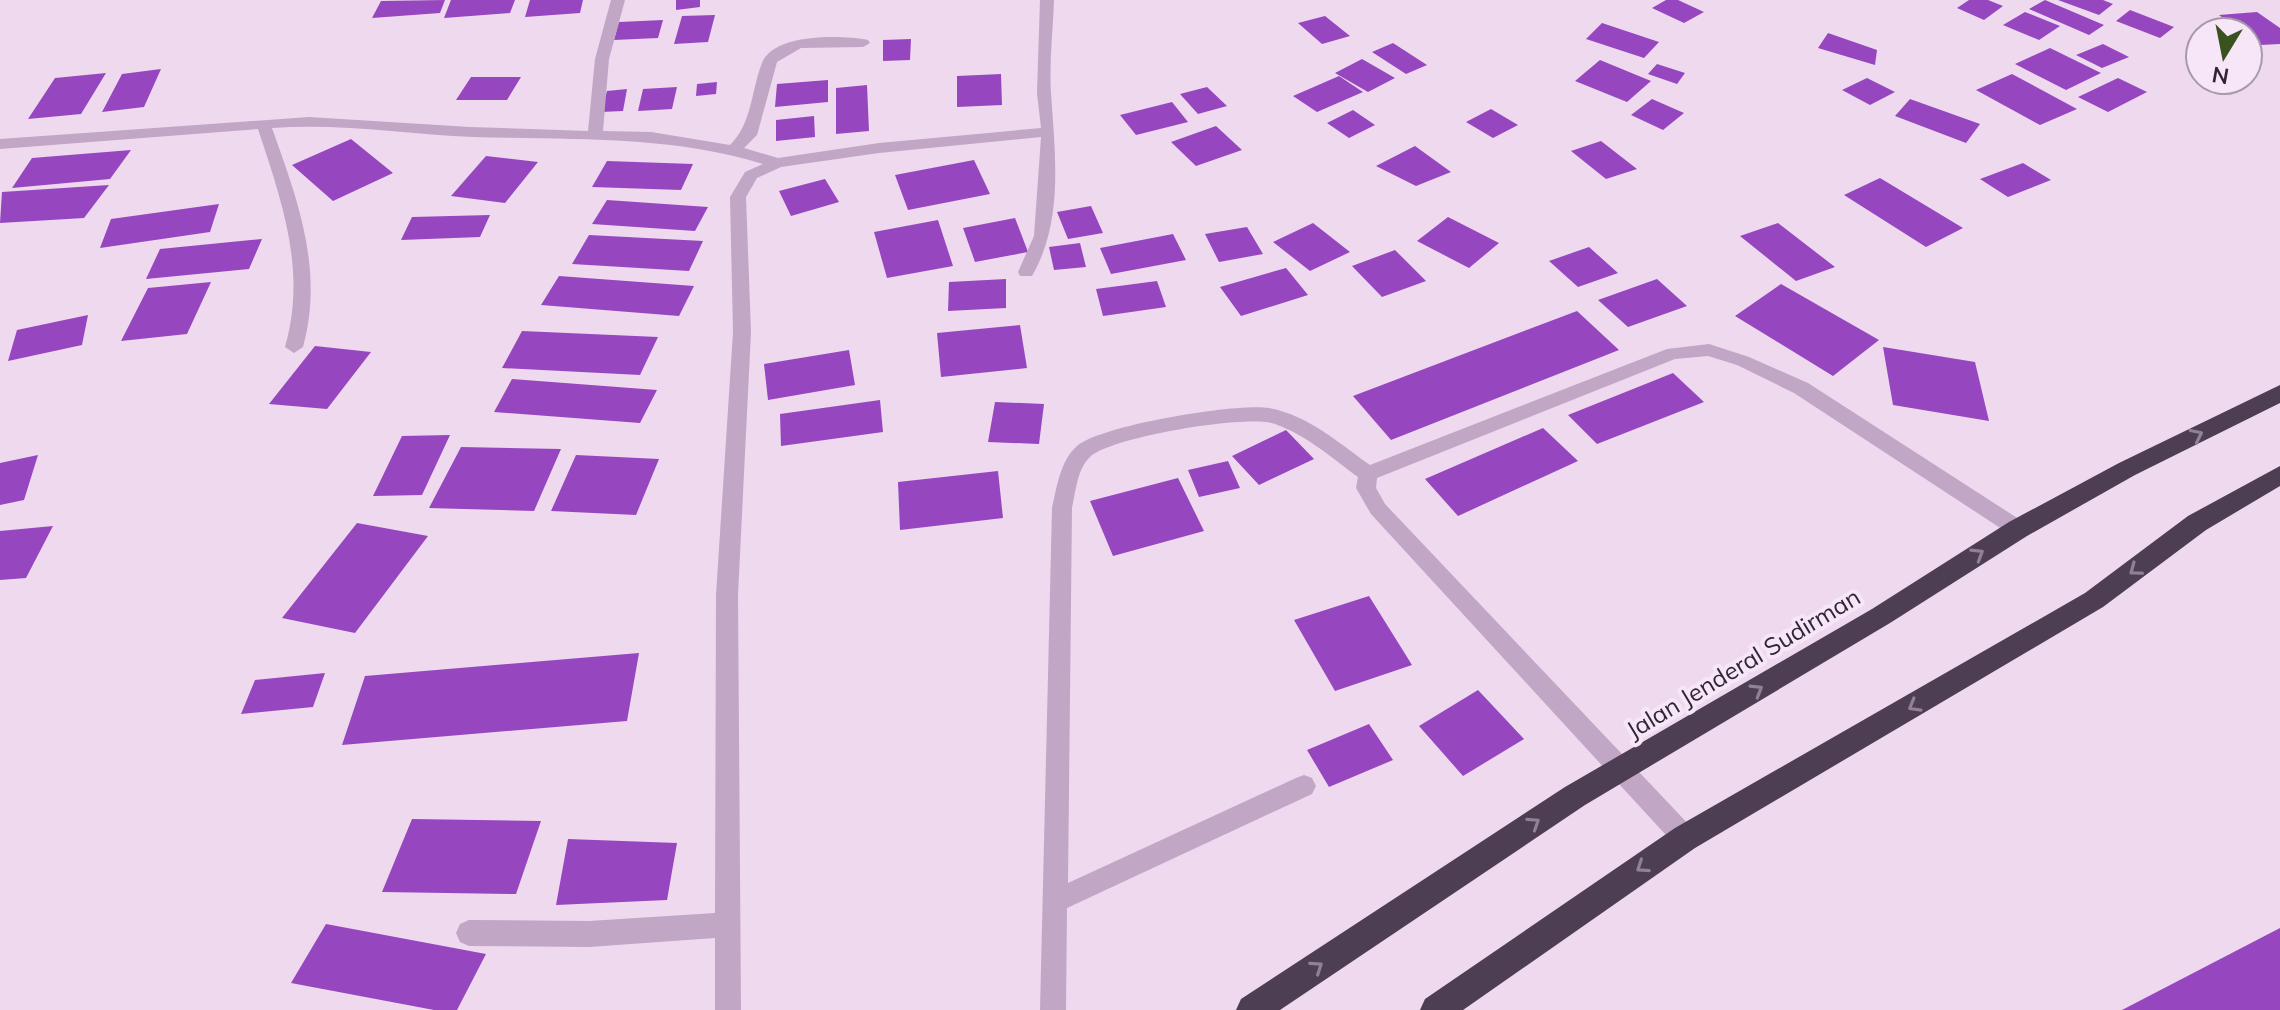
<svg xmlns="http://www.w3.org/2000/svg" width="2280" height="1010" font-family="Mulish,sans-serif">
<rect width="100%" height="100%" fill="#eed9ef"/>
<path fill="#9647bf" d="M445,0L440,13L372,18L381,1Z
M451,0H515L510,13L444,18Z
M530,0H583L580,13L525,17Z
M676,0H700V7L676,10Z
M1666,0H1678L1704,12L1684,23L1652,8Z
M1969,0H1988L2003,6L1984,20L1957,8Z
M2045,0L2104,25L2089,35L2029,9Z
M2058,0H2103L2113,4L2099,15Z
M2130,10L2174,27L2160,38L2116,21Z
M2025,12L2060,26L2039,40L2003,25Z
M2257,12L2280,28V44L2260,45L2248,36V32H2242L2219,15Z
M715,15L708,42L674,44L682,16Z
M1325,16L1350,36L1322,44L1298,23Z
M663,20L658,38L614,40L619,22Z
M1602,23L1659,42L1644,58L1586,39Z
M1828,33L1877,50L1875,65L1818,48Z
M911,39L910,60L883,61V40Z
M1393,43L1427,65L1406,74L1372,52Z
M2103,44L2129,57L2102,68L2076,55Z
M2050,48L2101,73L2066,90L2015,64Z
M1362,59L1395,78L1368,92L1335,73Z
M1600,60L1651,81L1627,102L1575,81Z
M1657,64L1685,73L1677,84L1648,74Z
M161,69L144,107L102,112L122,74Z
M106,73L81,114L28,119L55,78Z
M1001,74L1002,105L957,107V76Z
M2012,74L2077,109L2040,125L1976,90Z
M1339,76L1363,92L1317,112L1293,96Z
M471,77H521L507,100H456Z
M1867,78L1895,92L1870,105L1842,90Z
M2118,78L2147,92L2108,112L2078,97Z
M828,80V102L775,107L777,84Z
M717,82L716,94L696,96L697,84Z
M867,85L869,131L836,134V88Z
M677,87L672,109L638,111L643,89Z
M1207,87L1227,106L1198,114L1180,94Z
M627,89L623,111L601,112L607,91Z
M1652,99L1684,113L1663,130L1631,115Z
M1910,99L1980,124L1966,143L1895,116Z
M1172,102L1188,122L1136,135L1120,115Z
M1491,109L1518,125L1493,138L1466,122Z
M1353,110L1375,125L1349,138L1327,123Z
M814,116L815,137L776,141V120Z
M1216,126L1242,150L1196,166L1171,142Z
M351,139L393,173L333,201L292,165Z
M1601,141L1637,169L1606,179L1571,151Z
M1415,146L1451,172L1416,186L1376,166Z
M131,150L110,179L12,188L32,158Z
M486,156L538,162L505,203L451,196Z
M974,160L990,194L908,210L895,175Z
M607,161L693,164L681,190L592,187Z
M2023,163L2051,180L2008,197L1980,179Z
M1880,178L1963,228L1926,247L1844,195Z
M825,179L839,202L791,216L779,191Z
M109,185L84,218L0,223L2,192Z
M607,200L708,207L695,231L592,224Z
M219,204L210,232L100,248L111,219Z
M1091,206L1103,233L1068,239L1057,212Z
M490,215L480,237L401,240L412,217Z
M1448,217L1499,243L1469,268L1417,241Z
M1015,218L1028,252L975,262L963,228Z
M938,220L953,266L887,278L874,232Z
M1313,223L1350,252L1310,271L1273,242Z
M1778,223L1835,267L1796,281L1740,236Z
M1247,227L1263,254L1219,262L1205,234Z
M1173,234L1186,260L1111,274L1100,248Z
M589,235L703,241L689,271L572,264Z
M262,239L249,269L146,279L160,249Z
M1080,243L1086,267L1054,270L1049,247Z
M1589,247L1618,273L1578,287L1549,261Z
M1395,250L1426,281L1382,297L1352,266Z
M1286,268L1308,295L1241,316L1220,287Z
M559,276L694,286L679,316L541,305Z
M1006,279V308L948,311L949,282Z
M1657,279L1687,306L1628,327L1598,300Z
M1157,281L1166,307L1103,316L1096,289Z
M211,282L187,334L121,341L148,288Z
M1781,284L1879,340L1833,376L1735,316Z
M1577,311L1619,350L1391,440L1353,396Z
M88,315L82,345L8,361L17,330Z
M1020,325L1027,368L941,377L937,333Z
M522,331L658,337L640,375L502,368Z
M315,346L371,352L327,409L269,404Z
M1883,347L1975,362L1989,421L1893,405Z
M849,350L855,385L768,400L764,364Z
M1673,373L1704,402L1597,444L1568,415Z
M512,379L657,390L640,423L494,412Z
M880,400L883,432L781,446L780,414Z
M995,402L1044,404L1039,444L988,442Z
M1543,428L1578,461L1458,516L1425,479Z
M1286,430L1314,459L1259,485L1232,456Z
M450,435L422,495L373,496L402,436Z
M461,447L561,449L534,511L429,508Z
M38,455L24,500L0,505V463Z
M576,455L659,459L636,515L551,511Z
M1228,461L1240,488L1199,497L1188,470Z
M998,471L1003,518L900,530L898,482Z
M1178,478L1204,531L1113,556L1090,501Z
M357,523L428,536L355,633L282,618Z
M53,526L26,578L0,580V531Z
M1369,596L1412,665L1335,691L1294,620Z
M639,653L627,721L342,745L365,676Z
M325,673L313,707L241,714L255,680Z
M1478,690L1524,739L1463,776L1419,726Z
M1369,724L1393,760L1329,787L1307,750Z
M412,819L541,821L516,894L382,892Z
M568,839L677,843L667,900L556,905Z
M326,924L486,954L457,1010H434L291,983Z
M2280,928V1010H2122Z"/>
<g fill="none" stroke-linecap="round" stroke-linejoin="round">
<path fill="#c2a6c6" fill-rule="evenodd" d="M611,0H625L609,59L603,131L651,132L730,145C752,124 751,91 762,63C774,33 841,35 868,40L870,43L863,47L801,48L777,62L757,135L744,148L778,158L879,143L1041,128L1037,93L1040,0H1054C1053,31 1049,63 1051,93C1055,154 1064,221 1032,276H1020L1018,272L1034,236L1041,137L879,153L781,167L757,178L746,197L751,332L738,595L741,1010H715V938L589,947L469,946L460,942L456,933L460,924L469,920L589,921L715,913L716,595L733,332L730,197L745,172L763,164C669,135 570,140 473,137C406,134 339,123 272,128C298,201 324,270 303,347L294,353L285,347C307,271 282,202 258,129L0,149V139L309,117L470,127L588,131L595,59Z
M1709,344L1749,357L1808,383L2025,523L2028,529L2025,535H2011L1794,393L1737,365L1708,356L1675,359L1377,478L1376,488L1385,504L1694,830L1697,838L1694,846L1685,849L1676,846L1371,514L1356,488L1358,477C1332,458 1306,435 1275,424C1248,414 1111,437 1090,457C1077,469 1076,491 1072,508L1068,883L1296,778L1304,775L1312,778L1316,786L1312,794L1067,908L1066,1010H1040L1052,508C1057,487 1060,461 1077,446C1102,425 1236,403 1269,408C1308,415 1339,443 1370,465L1667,349Z"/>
<path fill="#4d3e53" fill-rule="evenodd" d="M2280,385V403L2135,475L2027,536L1890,623L1585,805L1280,1010H1236L1241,999L1565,787L1872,609L2009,522L2119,463Z
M2280,466V486L2206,530L2103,607L1695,848L1463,1010H1420L1425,999L1675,828L2085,593L2188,516Z"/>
</g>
<defs><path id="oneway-chevron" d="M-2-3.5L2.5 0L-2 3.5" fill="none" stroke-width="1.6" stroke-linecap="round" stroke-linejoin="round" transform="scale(2)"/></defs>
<g stroke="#918195">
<use href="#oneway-chevron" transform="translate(2197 435) rotate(-26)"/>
<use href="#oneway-chevron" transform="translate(1978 554) rotate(-32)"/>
<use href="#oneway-chevron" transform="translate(2135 570) rotate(143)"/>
<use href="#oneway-chevron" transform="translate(1757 690) rotate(-31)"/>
<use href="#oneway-chevron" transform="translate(1914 706) rotate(150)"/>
<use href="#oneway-chevron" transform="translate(1534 823) rotate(-33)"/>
<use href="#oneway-chevron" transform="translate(1642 867) rotate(146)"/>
<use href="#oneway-chevron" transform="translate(1317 967) rotate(-34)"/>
</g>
<g text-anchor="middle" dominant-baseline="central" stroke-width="8" stroke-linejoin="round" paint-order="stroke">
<g font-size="24" fill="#2f2633" stroke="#f7e5f8">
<text transform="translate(1743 663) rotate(-31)">Jalan Jenderal Sudirman</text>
</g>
</g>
<g transform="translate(2224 56) rotate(190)"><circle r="38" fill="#f7e5f8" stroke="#a799a9" stroke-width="2"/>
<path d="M0-6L14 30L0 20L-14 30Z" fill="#39521e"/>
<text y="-12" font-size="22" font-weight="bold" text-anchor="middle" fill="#2f2633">N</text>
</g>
</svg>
